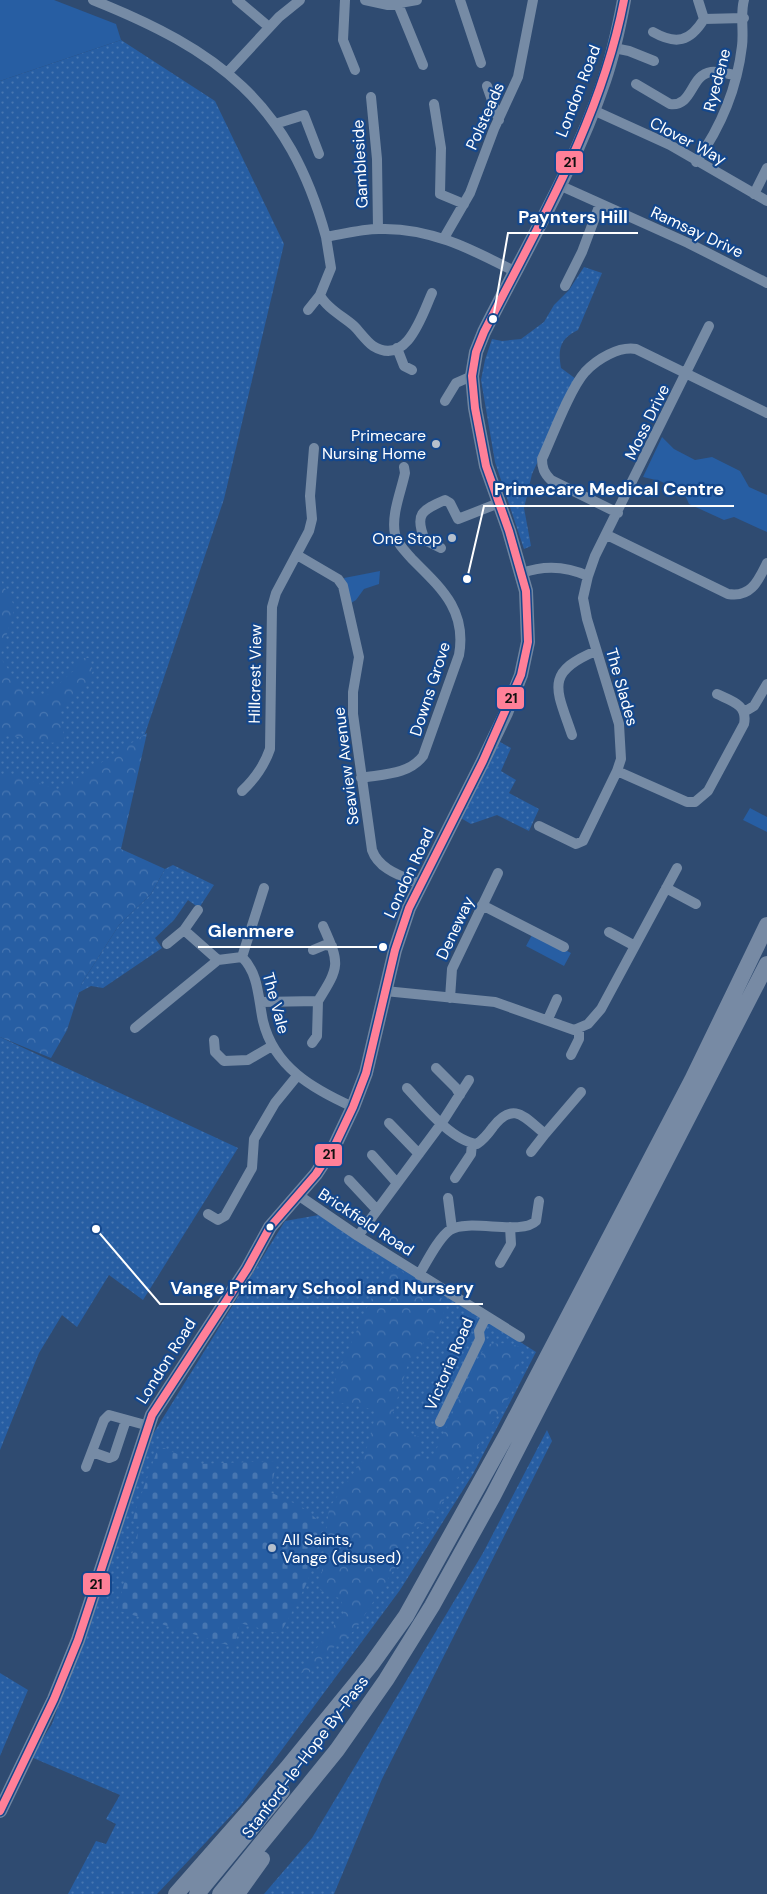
<svg xmlns="http://www.w3.org/2000/svg" width="767" height="1894" font-family="'DM Sans',sans-serif">
<defs>
<pattern id="grass-dots" width="8" height="8" patternUnits="userSpaceOnUse" patternTransform="scale(1.25)"><rect width="8" height="8" fill="#275ea3"/><path d="M2 2h.1M6 6h.1" fill="none" stroke="#4776b1" stroke-width="1.8" stroke-linecap="round"/></pattern>
<pattern id="forest-crowns" width="20" height="18" patternUnits="userSpaceOnUse" patternTransform="scale(1.25)"><rect width="20" height="18" fill="#275ea3"/><path d="M2 6a3 3 0 1 1 6 0M12 15a3 3 0 1 1 6 0" fill="none" stroke="#4776b1"/></pattern>
<pattern id="cemetery-stones" width="16" height="16" patternUnits="userSpaceOnUse" patternTransform="scale(1.25)"><rect width="16" height="16" fill="#275ea3"/><path d="M2 7V4a2 2 0 0 1 4 0v3zM10 15v-3a2 2 0 0 1 4 0v3z" fill="#4776b1"/></pattern>
</defs>
<rect width="100%" height="100%" fill="#2f4b71"/>
<path fill="url(#grass-dots)" d="M121,40L215,101L284,244L224,499L41,1043L0,1025V81Z
M584,267L602,273L578,330C559,339 558,350 561,368L576,379L532,474L524,508L531,546L524,549L495,462L481,380L485,360L492,339L502,341L521,339L544,322L554,305L569,290Z
M500,742L511,748L501,771L516,780L509,793L539,809L529,831L497,815L471,824L459,817Z
M173,865L214,885L199,908L188,900L174,920L155,938L162,948L103,988L91,986L78,993L82,983L119,925L151,894L165,869Z
M0,1037L238,1148L143,1300L109,1275L77,1327L62,1315L39,1353L0,1450Z
M319,1215L536,1352L473,1474L400,1590L241,1805L157,1894H68L96,1841L106,1844L116,1824L106,1819L120,1795L31,1757L52,1724L153,1434L285,1221Z
M547,1430L552,1441L382,1779L334,1894H264L312,1838L483,1553Z
M0,1673L28,1690L0,1756Z"/>
<path fill="url(#forest-crowns)" d="M0,579L15,607L0,657L25,694L47,695L75,669L81,658H89L87,648L93,671L87,683L59,710L65,741C43,747 23,735 0,735Z
M147,733L121,849L165,869L151,894L119,925L82,983L67,1030L51,1058L0,1037V775L18,776L59,790Z
M398,1269L447,1302L439,1329L424,1342L408,1364L393,1413L401,1428L421,1438L420,1460H431C451,1422 464,1380 487,1344L510,1343L519,1347V1381L437,1511L411,1533L397,1565L355,1630L336,1645L307,1675L300,1679L304,1665L344,1612L341,1599L320,1590L329,1508L364,1458L377,1410L336,1402L335,1379L370,1301L388,1273Z"/>
<path fill="url(#cemetery-stones)" d="M164,1448L200,1464L277,1461L270,1492L302,1507L319,1521C323,1562 299,1599 280,1634L240,1623L234,1647L117,1610L140,1524L133,1521L135,1512L157,1451Z"/>
<path fill="#275ea3" d="M0,0H54L116,24L121,40L0,81Z
M662,437L674,449L695,460L712,457L740,471L749,487L767,495V532L734,517L724,520L689,504L684,493L660,481L643,477Z
M380,571L379,584L364,589L356,600L351,603L344,578Z
M750,808L767,817V832L743,820Z
M533,933L571,953L564,966L526,946Z"/>
<g fill="none" stroke-linecap="round" stroke-linejoin="round">
<path stroke="#768ba5" stroke-width="10" d="M93,0C218,50 289,102 326,237C343,234 362,229 379,229C429,227 471,249 514,271
M237,0L269,27
M345,0L343,40L355,70
M365,0L388,5L417,0
M460,0L481,63
M698,0L704,19
M398,4L423,65
M653,32C676,45 690,42 704,19L744,18
M614,48L629,51L654,61
M228,72L279,17L300,0
M636,84L670,104C693,107 690,75 711,72C718,71 728,74 735,75
M487,86L499,120
M371,97L377,159L378,229
M434,104L441,148L440,194L464,204
M593,110L670,145L767,201
M275,124L304,115L319,154
M696,162C721,127 737,89 742,46C744,31 740,14 744,0
M559,185L688,243L767,283
M754,194L767,168
M326,237L331,268L320,295C326,308 344,317 354,326C360,332 366,341 373,346C407,367 422,315 432,293
M444,238L470,193L494,129L518,77L533,0
M565,286L582,252L600,204
M308,310L320,295
M397,348L404,366L412,370
M445,401L456,383L472,376
M618,513L551,480C544,473 542,468 542,459C552,437 570,389 585,372C597,359 619,346 636,349L767,413
M607,535L728,594C751,598 758,581 767,563
M441,548L425,540C414,514 422,510 445,500L450,503L458,519L499,503
M297,555L338,579L343,586L359,657L353,692V714L372,850C379,870 402,876 420,884
M522,573C544,565 566,566 588,576L595,556L709,326
M744,712L754,706L767,684
M572,735C557,690 543,673 596,651
M617,771L687,802H695L708,791L744,724C748,705 732,701 717,694
M361,778C384,774 408,775 423,756L459,655C467,610 441,588 412,559C406,552 397,544 395,534C391,515 401,492 405,473L404,467
M242,791C255,779 264,766 270,749L272,607L276,593L309,531L312,519L310,496L314,448
M539,826L576,844L583,841L617,771L621,759L619,724L587,619L583,598L588,576
M264,888L242,957C259,974 258,998 263,1021C274,1067 313,1089 353,1107
M666,888L696,904
M482,905L564,947
M184,930L218,960
M609,932L635,946
M167,944L184,930L198,910
M313,950L325,945L332,946
M385,991L495,1002L574,1030L588,1024L601,1009L677,868
M450,998L452,969L498,873
M261,1002L318,1001C340,966 340,964 323,926
M548,1019L557,999
M135,1028L218,960L242,957
M214,1040L215,1052L224,1061L248,1060L272,1046
M312,1043L317,1036L318,1001
M571,1055L579,1039V1028
M436,1068L456,1088L460,1095
M407,1088C424,1106 452,1141 477,1144C484,1139 488,1134 493,1127C514,1100 525,1118 545,1134L531,1152
M389,1123L419,1154
M545,1134L581,1092
M372,1155L397,1183
M455,1178L471,1154L472,1144
M349,1180L377,1210
M298,1195L358,1236L520,1337
M448,1198L452,1229
M208,1214L218,1220L225,1216L252,1168L254,1139L275,1103L297,1076
M358,1236L441,1124L469,1080
M500,1263L511,1244L510,1227
M419,1275C426,1263 439,1237 450,1230C469,1218 521,1236 536,1221L539,1201
M440,1422L480,1339L479,1331L486,1317
M92,1452L109,1458L114,1456L126,1420
M86,1467L104,1420L109,1415L149,1426"/>
<path stroke="#7186a1" stroke-width="14" d="M0,1811L54,1699L78,1640L152,1415L247,1269L270,1227L316,1174L335,1145L353,1107L366,1073L395,950L409,908L483,761L506,713L521,675L528,642L526,591L509,531L486,466L475,408L472,376L476,352L484,332C525,250 574,169 604,81C613,55 619,27 624,0"/>
<path stroke="#778aa4" stroke-width="16" d="M176,1894L287,1768L371,1665L406,1616L506,1436L692,1080L767,925
M197,1894L282,1791
M220,1894L337,1750L386,1680L432,1606L493,1496L767,964
M237,1894L262,1859"/>
<g stroke="#14478c" stroke-width="11">
<path id="bus-1" d="M0,1811L54,1699L78,1640L152,1415L247,1269L270,1227L316,1174L335,1145L353,1107L366,1073L395,950L409,908L483,761L521,675L528,642L526,591L509,531L486,466L475,408L472,376L476,352L484,332C539,224 601,120 624,0"/>
</g>
<use href="#bus-1" stroke="#ff8098" stroke-width="8"/>
</g>
<g fill="#b6c0cd" stroke="#14478c" stroke-width="2">
<circle cx="436" cy="444" r="5"/>
<circle cx="452" cy="538" r="5"/>
<circle cx="272" cy="1548" r="5"/>
</g>
<circle fill="#fff" stroke="#14478c" stroke-width="2" cx="270" cy="1227" r="4.5"/>
<g text-anchor="middle" dominant-baseline="central" stroke-width="4.5" stroke-linejoin="round" paint-order="stroke">
<g font-size="16" fill="#fff" stroke="#14478c">
<text transform="translate(717 80) rotate(-75)">Ryedene</text>
<text transform="translate(578 91) rotate(-69)">London Road</text>
<text transform="translate(485 116) rotate(-66)">Polsteads</text>
<text transform="translate(688 141) rotate(28)">Clover Way</text>
<text transform="translate(360 164) rotate(-93)">Gambleside</text>
<text transform="translate(697 232) rotate(25)">Ramsay Drive</text>
<text transform="translate(647 422) rotate(-64)">Moss Drive</text>
<text transform="translate(255 674) rotate(-89)">Hillcrest View</text>
<text transform="translate(622 687) rotate(74)">The Slades</text>
<text transform="translate(430 689) rotate(-72)">Downs Grove</text>
<text transform="translate(346 766) rotate(-97)">Seaview Avenue</text>
<text transform="translate(409 873) rotate(-65)">London Road</text>
<text transform="translate(455 928) rotate(-65)">Deneway</text>
<text transform="translate(276 1003) rotate(75)">The Vale</text>
<text transform="translate(366 1222) rotate(33)">Brickfield Road</text>
<text transform="translate(166 1361) rotate(-58)">London Road</text>
<text transform="translate(449 1364) rotate(-67)">Victoria Road</text>
<text transform="translate(305 1757) rotate(-53)">Stanford-le-Hope By-Pass</text>
</g>
<g font-size="16" fill="#fff" stroke="#14478c" text-anchor="end">
<text x="426" y="435">Primecare<tspan x="426" dy="18">Nursing Home</tspan></text>
<text x="442" y="538">One Stop</text>
<text x="282" y="1539" text-anchor="start">All Saints,<tspan x="282" dy="18">Vange (disused)</tspan></text>
</g>
</g>
<path fill="none" stroke="#fff" stroke-width="2" d="M493 319L508 233H638M467 579L484 506H734M383 947L305 947H198M96 1229L160 1304H483"/>
<g fill="#fff" stroke="#14478c" stroke-width="2">
<circle cx="493" cy="319" r="5"/>
<circle cx="467" cy="579" r="5"/>
<circle cx="383" cy="947" r="5"/>
<circle cx="96" cy="1229" r="5"/>
</g>
<g font-size="18" text-anchor="middle" font-weight="bold" fill="#fff" stroke="#14478c" stroke-width="4.5" stroke-linejoin="round" paint-order="stroke">
<text x="573" y="223">Paynters Hill</text>
<text x="609" y="495">Primecare Medical Centre</text>
<text x="251" y="937">Glenmere</text>
<text x="322" y="1294">Vange Primary School and Nursery</text>
</g>
<g stroke="#14478c" stroke-width="2">
<rect x="555" y="150" width="29" height="24" rx="5" fill="#ff8098"/>
<rect x="496" y="686" width="29" height="24" rx="5" fill="#ff8098"/>
<rect x="314" y="1143" width="29" height="24" rx="5" fill="#ff8098"/>
<rect x="82" y="1572" width="29" height="24" rx="5" fill="#ff8098"/>
</g>
<g font-size="14" text-anchor="middle" font-weight="bold" fill="#111">
<text x="570" y="167">21</text>
<text x="511" y="703">21</text>
<text x="329" y="1159">21</text>
<text x="96" y="1589">21</text>
</g>
</svg>
